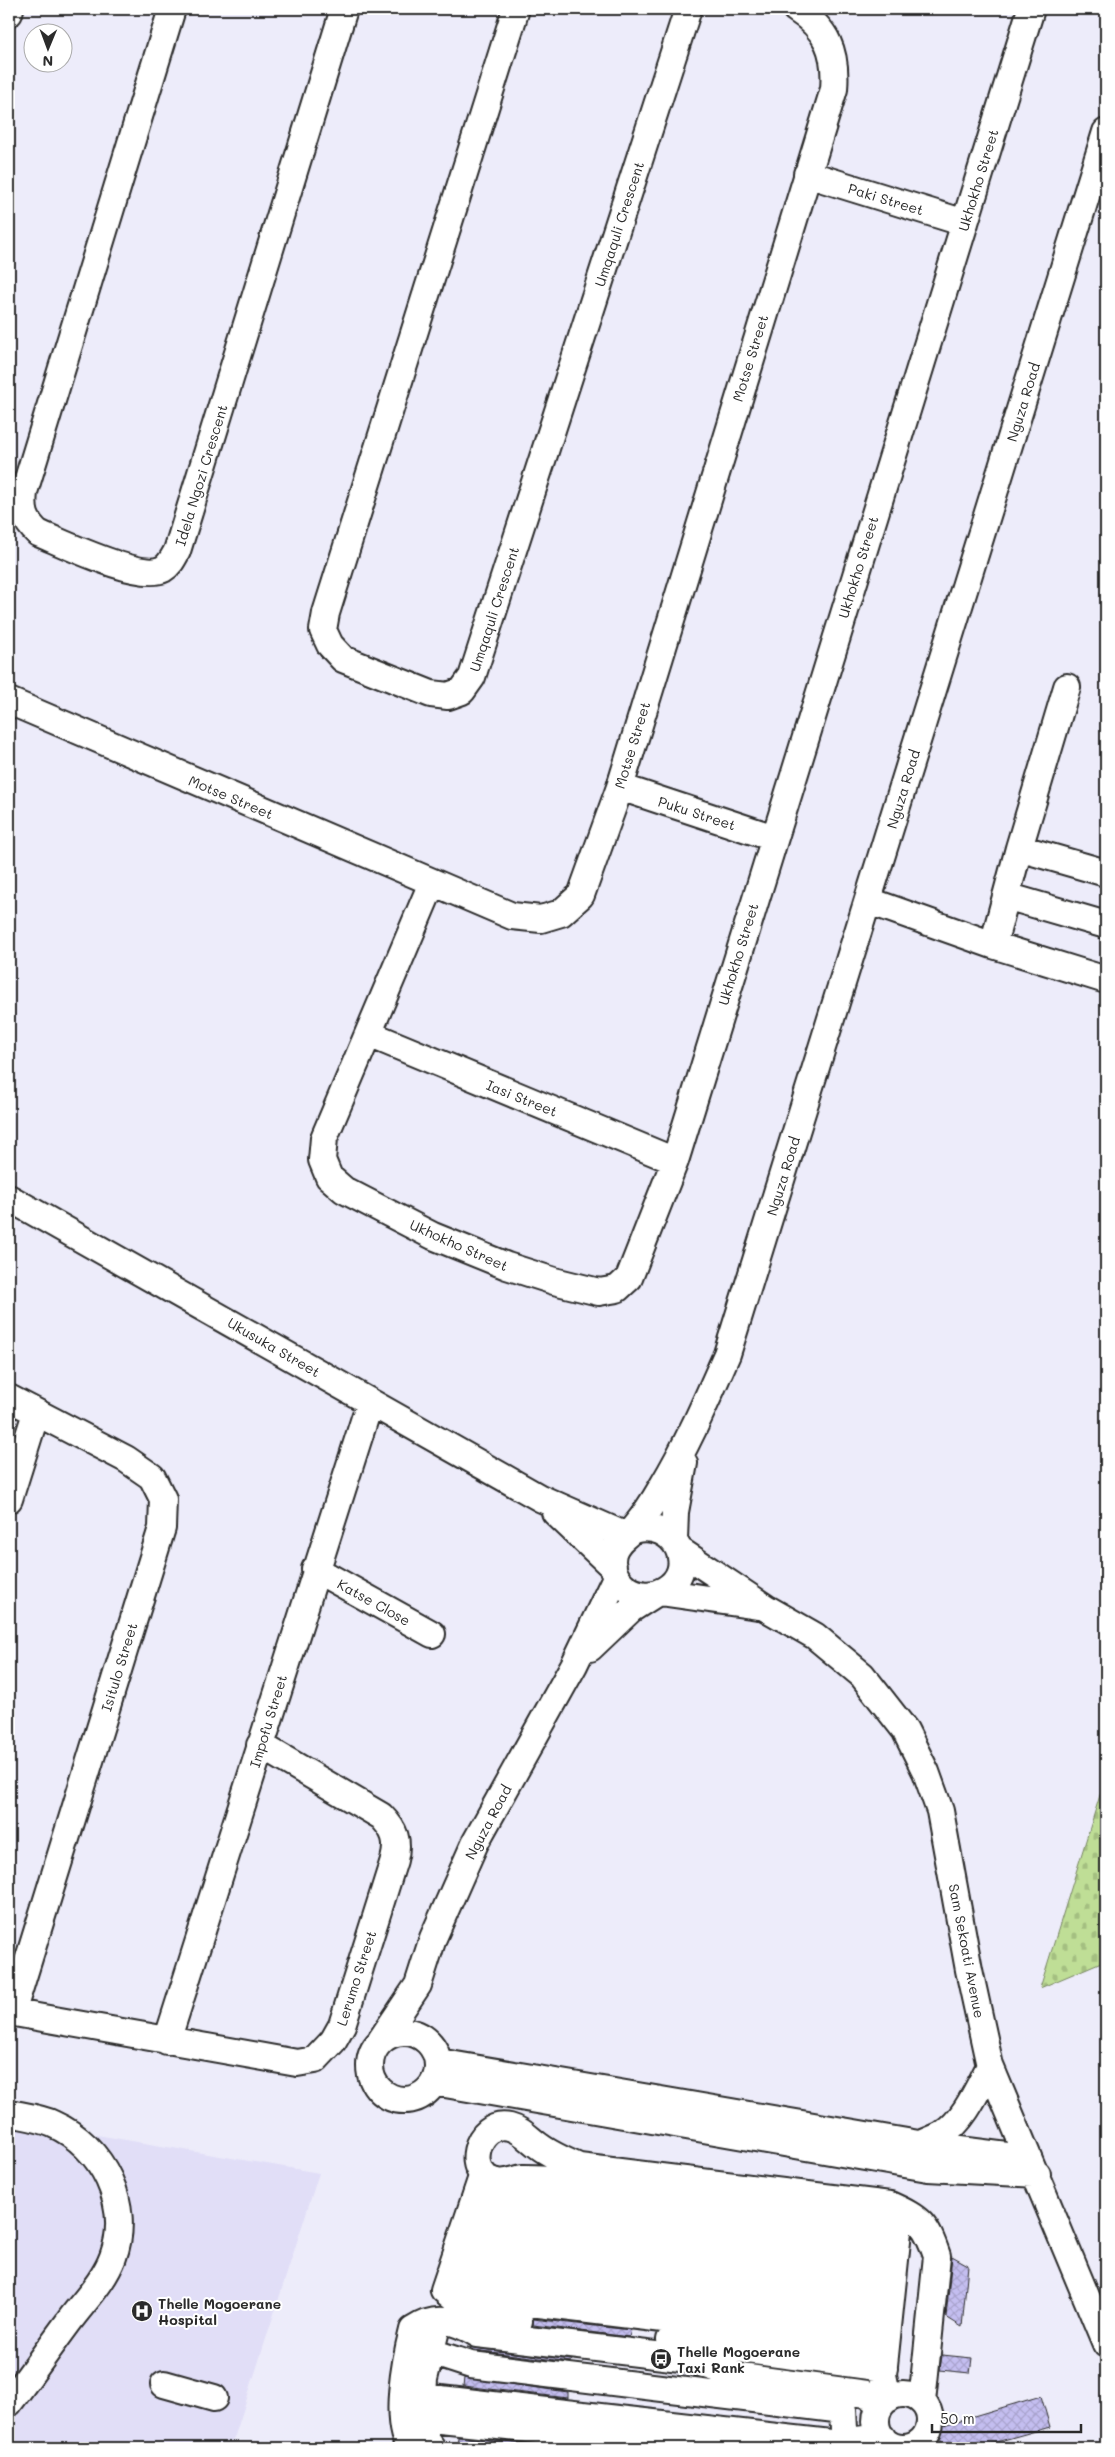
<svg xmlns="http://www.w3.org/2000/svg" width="1115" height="2457" font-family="Mali,sans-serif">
<defs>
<pattern id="cemetery-stones" width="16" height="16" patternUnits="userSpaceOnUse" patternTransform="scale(1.25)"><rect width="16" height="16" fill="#bfde96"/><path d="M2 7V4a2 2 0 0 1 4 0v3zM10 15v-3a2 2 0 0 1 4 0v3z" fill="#a4bf81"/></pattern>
<pattern id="building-cross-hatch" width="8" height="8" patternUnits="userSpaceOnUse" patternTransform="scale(1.25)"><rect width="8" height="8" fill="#c4bef0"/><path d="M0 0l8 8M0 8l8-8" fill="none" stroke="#a9a3ce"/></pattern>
</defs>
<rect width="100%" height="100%" fill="#edecfa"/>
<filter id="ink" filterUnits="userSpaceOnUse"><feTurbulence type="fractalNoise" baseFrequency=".02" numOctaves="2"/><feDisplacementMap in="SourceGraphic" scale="10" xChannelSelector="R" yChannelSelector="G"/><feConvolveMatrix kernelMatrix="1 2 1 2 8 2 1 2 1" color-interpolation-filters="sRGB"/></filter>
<g filter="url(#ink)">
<path fill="#e1def7" d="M9,2120L319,2173L231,2448H9Z"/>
<path fill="url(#cemetery-stones)" stroke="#758460" d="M1106,1776V1960L1040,1988Z"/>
<path fill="url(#building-cross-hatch)" stroke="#2b2b2b" d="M952,2256L968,2265L962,2327L946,2317Z
M533,2319L631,2330L629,2337L533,2325Z
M467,2347L572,2360L571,2362L474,2350Z
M942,2355L972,2358L970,2373L940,2370Z
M464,2378L568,2392V2398L463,2386Z
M1041,2396L1050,2427L975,2448H943L937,2427Z
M458,2437L562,2448H457Z"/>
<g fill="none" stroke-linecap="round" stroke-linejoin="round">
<g stroke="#2b2b2b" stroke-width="30">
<path id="minor" d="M172,9L24,492C22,511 24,520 38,533C63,543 140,581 163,569C170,565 173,558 177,551L344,9
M516,9L326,613L323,630L330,645L343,659L431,694L448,696L462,691L472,677L688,9
M9,13L10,9
M807,174L965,223
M9,701L512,916L541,919L561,913L581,895L620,787L834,89C837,52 827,29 796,9
M620,787L774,838
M1019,848L1106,873
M432,883L324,1138L322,1160L329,1177L344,1190L433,1236L507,1266L554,1281L599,1292L617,1289L629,1278L675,1161L1031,9
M1006,896L1106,925
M869,901L993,945L1106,980
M993,945L1019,848L1067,687
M369,1034L675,1161
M9,1198L540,1498L624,1535
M9,1398L126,1459L152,1477L163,1499L162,1528L12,2013
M9,1499L36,1413
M555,1512L613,1567
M633,1530C676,1518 700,1570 664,1590C639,1605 606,1582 613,1553C617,1540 626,1537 634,1528C645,1515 654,1501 662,1487C688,1444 707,1399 727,1354L1106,132
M674,1540L675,1512L684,1463
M679,1550L766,1608L815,1636L862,1675L905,1730L926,1772L940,1811L969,1970L990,2066L1106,2344
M315,1569L432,1634
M660,1592L758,1606
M590,1648L631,1609L653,1595
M9,2012L297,2063L315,2060L333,2041L342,2025L394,1860C399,1841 395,1830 381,1816L260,1745
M370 2066a34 34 0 1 1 68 0a34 34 0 1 1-68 0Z
M381,2040L418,1985L433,1938L475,1843L574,1665L616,1577
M167,2041L370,1402
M438,2062L936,2147L1007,2156
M434,2082L928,2168L1037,2174
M9,2113C23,2116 40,2118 53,2124C103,2146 132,2205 113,2257C104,2281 85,2300 70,2320C49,2348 30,2376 9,2403
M921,2144C928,2141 936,2138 943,2134C965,2120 978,2088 990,2066
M483,2174L444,2290C469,2313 487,2317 519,2321
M511,2184L530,2195L896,2242
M477,2193L534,2220L894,2264
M469,2217L518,2239L892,2285
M463,2235L515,2259L890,2305
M455,2258L508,2279L888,2325
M450,2274L496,2299L886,2346
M670,2340L884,2368
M431,2352L471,2365L843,2410L845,2448
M164,2384L214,2398
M876 2421a27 27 0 1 1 54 0a27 27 0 1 1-54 0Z
M423,2397L831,2443L882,2437
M888,2399L883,2375L898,2231L892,2223L559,2179C547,2179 535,2178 524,2178C516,2179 506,2184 498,2182C462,2178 475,2119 510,2127C522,2130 529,2139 539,2146C551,2155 565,2161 579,2167L890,2205C921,2219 926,2224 937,2256L922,2402
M421,2418L711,2448
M411,2448C392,2426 406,2357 413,2330C437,2314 456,2321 478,2334L689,2359L741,2377L867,2394L881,2405
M432,2448L421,2433L424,2379L435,2334"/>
</g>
<use href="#minor" stroke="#fff" stroke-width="26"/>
</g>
</g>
<defs>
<g id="hospital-disc" transform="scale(1.125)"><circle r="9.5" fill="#2b2b2b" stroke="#fff"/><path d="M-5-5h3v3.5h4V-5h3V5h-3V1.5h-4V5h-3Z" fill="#fff"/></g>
<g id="bus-disc" transform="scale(1.125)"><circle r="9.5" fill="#2b2b2b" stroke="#fff"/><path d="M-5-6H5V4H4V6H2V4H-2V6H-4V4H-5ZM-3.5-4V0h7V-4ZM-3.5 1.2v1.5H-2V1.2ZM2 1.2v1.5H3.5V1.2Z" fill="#fff"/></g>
</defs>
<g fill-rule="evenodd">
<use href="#hospital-disc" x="142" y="2311"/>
<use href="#bus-disc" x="661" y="2359"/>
</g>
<g text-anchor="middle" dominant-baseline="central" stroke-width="4" stroke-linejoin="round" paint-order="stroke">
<g font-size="14" fill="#2b2b2b" stroke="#fff">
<text transform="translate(978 180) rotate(-73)">Ukhokho Street</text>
<text transform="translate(886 199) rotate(17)">Paki Street</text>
<text transform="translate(619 224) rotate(-72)">Umqaquli Crescent</text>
<text transform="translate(750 358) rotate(-73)">Motse Street</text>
<text transform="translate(1023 402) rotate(-73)">Nguza Road</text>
<text transform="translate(201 475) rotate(-73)">Idela Ngozi Crescent</text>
<text transform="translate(858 567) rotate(-73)">Ukhokho Street</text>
<text transform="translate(494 609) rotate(-72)">Umqaquli Crescent</text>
<text transform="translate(632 745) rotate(-73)">Motse Street</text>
<text transform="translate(903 789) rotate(-73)">Nguza Road</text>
<text transform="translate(231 797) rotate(23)">Motse Street</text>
<text transform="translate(697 813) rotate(18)">Puku Street</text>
<text transform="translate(738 954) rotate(-73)">Ukhokho Street</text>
<text transform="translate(522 1098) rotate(22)">Iasi Street</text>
<text transform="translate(783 1176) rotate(-73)">Nguza Road</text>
<text transform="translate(459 1245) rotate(24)">Ukhokho Street</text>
<text transform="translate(274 1347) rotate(30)">Ukusuka Street</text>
<text transform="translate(374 1602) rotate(29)">Katse Close</text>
<text transform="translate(119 1667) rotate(-73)">Isitulo Street</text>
<text transform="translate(268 1721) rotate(-73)">Impofu Street</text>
<text transform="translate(488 1822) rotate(-62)">Nguza Road</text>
<text transform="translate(967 1951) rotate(79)">Sam Sekoati Avenue</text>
<text transform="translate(356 1978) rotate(-72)">Lerumo Street</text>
</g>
<g font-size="14" font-weight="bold" fill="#2b2b2b" stroke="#fff" text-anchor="start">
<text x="158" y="2303">Thelle Mogoerane<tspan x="158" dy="16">Hospital</tspan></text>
<text x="677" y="2351">Thelle Mogoerane<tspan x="677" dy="16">Taxi Rank</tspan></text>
</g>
</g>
<rect width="1115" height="2457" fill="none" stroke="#fff" stroke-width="30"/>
<rect x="15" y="15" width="1085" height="2427" fill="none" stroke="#2b2b2b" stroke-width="2" filter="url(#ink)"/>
<g transform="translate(48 48) rotate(181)"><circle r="24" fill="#ffffff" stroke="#aaaaaa"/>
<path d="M0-4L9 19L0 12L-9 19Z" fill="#2b2b2b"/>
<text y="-8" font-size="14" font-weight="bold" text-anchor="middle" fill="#2b2b2b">N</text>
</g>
<path d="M932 2424v8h149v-8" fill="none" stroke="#2b2b2b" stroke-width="2.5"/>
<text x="940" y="2424" font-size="15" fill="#2b2b2b" stroke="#ffffff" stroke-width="4" paint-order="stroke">50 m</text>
</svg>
